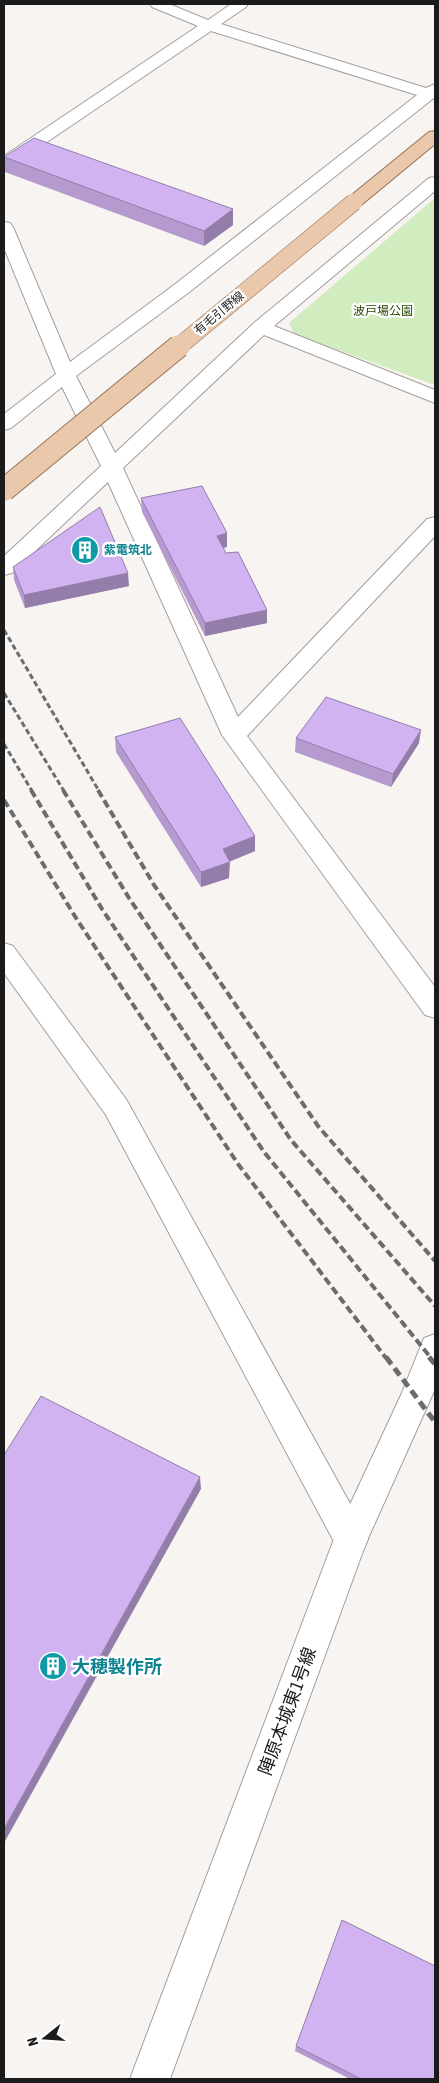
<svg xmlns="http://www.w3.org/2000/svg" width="439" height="2083" font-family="'Asap Condensed','Noto Sans JP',sans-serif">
<rect width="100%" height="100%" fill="#f7f4f2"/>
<path fill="#d1ecbe" d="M435,198V385L294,334L289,323Z"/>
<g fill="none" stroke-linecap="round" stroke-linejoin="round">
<g stroke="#a29f9e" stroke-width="2">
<path id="minor" d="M150,4H169L208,20L231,4H248L246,7L221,24L426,88L435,84V97L188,293L76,376L115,453L254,323L429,178L435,177V191L274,326L435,390V403L264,335L123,468L238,717L427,519L435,517V536L247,736L435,987V1018L425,1015L222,735L108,482L12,573L4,575V556L101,466L62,387L11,428L4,430V414L56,374L4,248V222L10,223L13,227L70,362L174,285L417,95L211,31L10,167L4,168V156L198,26L152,7Z
M4,943L13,946L126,1099L363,1527L368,1539L363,1551L351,1555L339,1551L106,1115L4,973Z"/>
</g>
<g stroke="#a29f9e" stroke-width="2">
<path id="tertiary" d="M435,1334V1389L366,1543L170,2079H130L334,1539L401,1395L424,1338Z"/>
</g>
<g stroke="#997355" stroke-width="2">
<path id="primary" d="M435,131V144L360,206L354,207L348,206L345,202L348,198L429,132Z"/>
</g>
<use href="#minor" fill="#fff" fill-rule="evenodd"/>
<use href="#tertiary" fill="#fff" fill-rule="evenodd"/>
<use href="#primary" fill="#eac8ac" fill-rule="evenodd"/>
<path stroke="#6d6b6b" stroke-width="3" stroke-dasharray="5.5 3" stroke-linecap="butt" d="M4,630L99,791
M4,693L64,791
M4,744L32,791"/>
<path stroke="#6d6b6b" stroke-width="4" stroke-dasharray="8 4" stroke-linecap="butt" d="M31,790L102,909L264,1152L431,1358
M63,790L129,898L291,1140L435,1306
M98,790L154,885L318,1126L435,1261
M4,800L76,918L238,1164L386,1358"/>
<path stroke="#6d6b6b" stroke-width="5" stroke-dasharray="9 5" stroke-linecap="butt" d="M386,1357L435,1422
M429,1357L435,1364"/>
<g stroke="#997355" stroke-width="18" stroke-linecap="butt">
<path id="primary-bridge-far1" d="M177,348L354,202"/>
</g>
<g stroke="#997355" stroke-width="24" stroke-linecap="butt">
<path id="primary-bridge" d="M4,490L179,346"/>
</g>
<use href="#primary-bridge-far1" stroke="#eac8ac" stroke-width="17"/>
<use href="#primary-bridge" stroke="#eac8ac" stroke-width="22"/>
</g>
<path fill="#b59ad0" d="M4,157L233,225L204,246L5,172Z
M141,498L227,547L223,548L267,623L205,636L142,512Z
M13,567L129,586L25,608L14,580Z
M115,737L255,851L229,862V878L201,887L116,752Z
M296,738L419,743L391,787L295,752Z
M296,2046L435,2079H350L295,2051Z"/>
<path fill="#937da9" d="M233,209V225L204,246V231Z
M227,533V547L217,549V536Z
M128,573L129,586L25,608L24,595Z
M267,610V623L205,636V623Z
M421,730L419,743L391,787L393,774Z
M255,836V851L223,864V849Z
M230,862L229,878L201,887V872Z
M200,1477L201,1489L4,1843V1829Z"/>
<path fill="#d2b3f2" stroke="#937da9" d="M34,138L233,209L204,231L4,157Z
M202,486L227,533L217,536L226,553L238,552L267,610L205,623L141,498Z
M100,507L128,573L24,595L13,567Z
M326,697L421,730L393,774L296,738Z
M180,718L255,836L223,849L230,862L201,872L115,737Z
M41,1396L200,1477L4,1829V1455Z
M342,1920L435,1966V2079H361L296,2046Z"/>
<defs>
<g id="building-disc" transform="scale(1.4375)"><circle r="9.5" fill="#0f9aa8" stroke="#fff"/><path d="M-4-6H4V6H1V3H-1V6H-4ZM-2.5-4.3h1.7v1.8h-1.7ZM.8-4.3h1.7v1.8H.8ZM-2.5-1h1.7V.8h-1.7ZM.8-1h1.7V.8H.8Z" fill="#fff"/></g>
</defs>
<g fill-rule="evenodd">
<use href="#building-disc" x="85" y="550"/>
<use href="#building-disc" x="53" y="1666"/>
</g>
<g text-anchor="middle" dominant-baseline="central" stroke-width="4.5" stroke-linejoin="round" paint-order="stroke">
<g font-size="12" fill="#274704" stroke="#fff">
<text x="383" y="311">波戸場公園</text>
</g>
<g font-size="12" fill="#1c1b1b" stroke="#fff">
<text transform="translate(219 313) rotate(-39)">有毛引野線</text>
</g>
<g font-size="12" font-weight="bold" fill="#0d838f" stroke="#fff" text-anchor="start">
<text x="104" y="550">紫電筑北</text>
</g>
<g font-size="18" font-weight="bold" fill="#0d838f" stroke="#fff" text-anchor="start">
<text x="72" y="1666">大穂製作所</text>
</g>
<g font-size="18" fill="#1c1b1b" stroke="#fff">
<text transform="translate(287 1711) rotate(-70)">陣原本城東1号線</text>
</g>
</g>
<rect width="439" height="2083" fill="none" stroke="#1c1b1b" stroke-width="10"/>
<g transform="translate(45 2038) rotate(253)" stroke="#ffffff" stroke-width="4" paint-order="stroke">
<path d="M0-4L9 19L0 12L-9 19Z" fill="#1c1b1b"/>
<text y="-8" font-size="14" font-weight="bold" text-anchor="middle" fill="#1c1b1b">N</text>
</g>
</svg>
